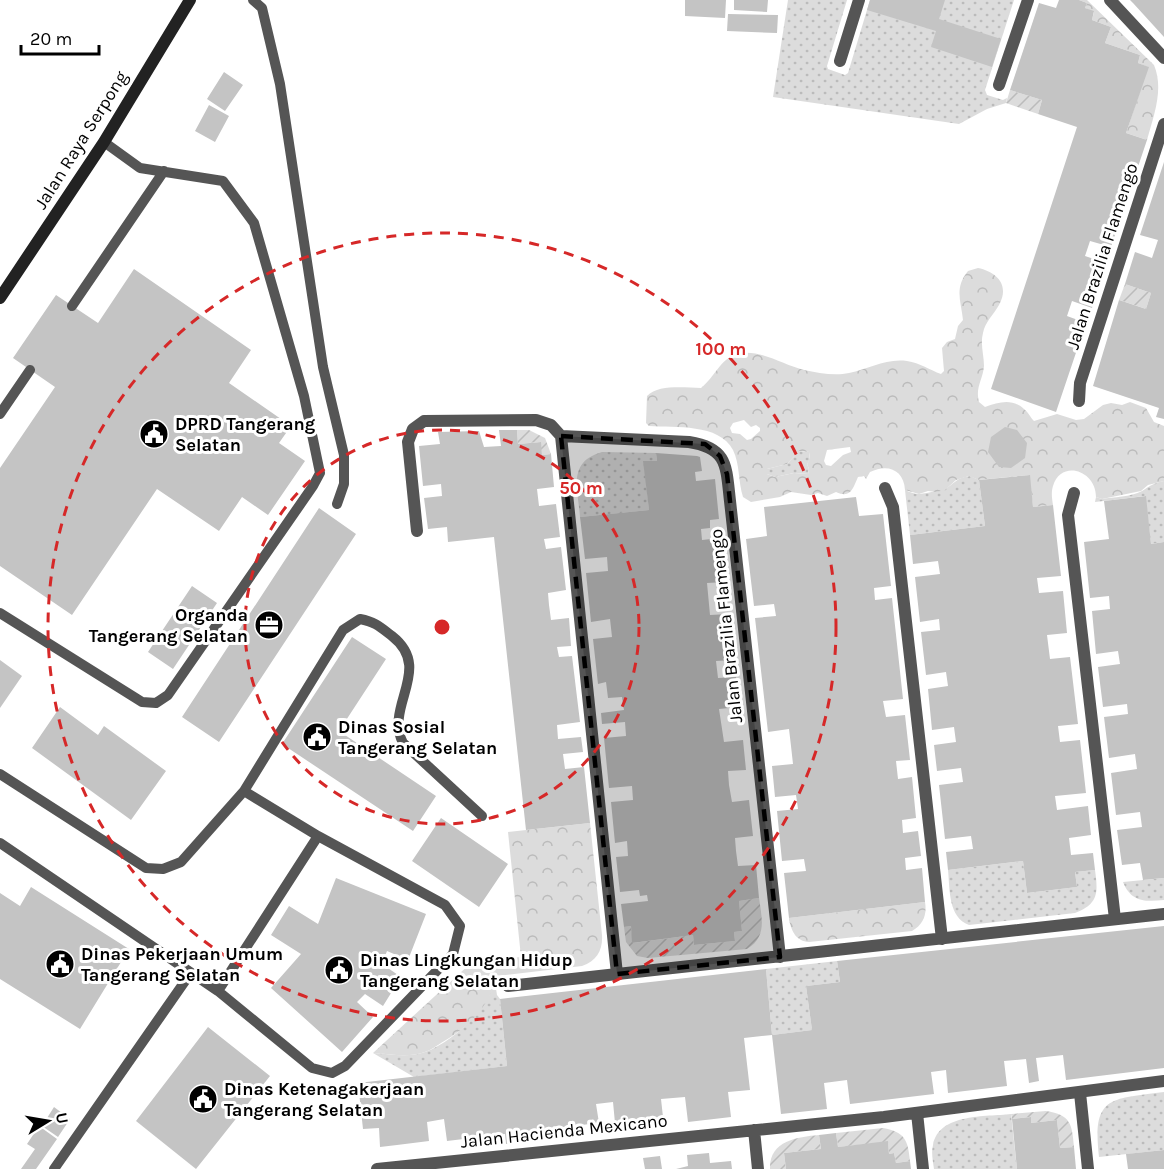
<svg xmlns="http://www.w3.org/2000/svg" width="1164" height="1169" font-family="Karla,sans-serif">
<defs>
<pattern id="grass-dots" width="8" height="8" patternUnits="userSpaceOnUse" patternTransform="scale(1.5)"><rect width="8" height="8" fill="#dcdcdc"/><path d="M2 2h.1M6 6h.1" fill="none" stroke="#bbb" stroke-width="1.8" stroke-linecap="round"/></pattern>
<pattern id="forest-crowns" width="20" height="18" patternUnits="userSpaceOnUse" patternTransform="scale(1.5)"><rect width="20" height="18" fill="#dcdcdc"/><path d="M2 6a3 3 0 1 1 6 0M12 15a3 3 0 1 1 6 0" fill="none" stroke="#bbb"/></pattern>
<pattern id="garden-furrows" width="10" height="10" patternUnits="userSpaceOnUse" patternTransform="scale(1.5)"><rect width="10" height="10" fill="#dcdcdc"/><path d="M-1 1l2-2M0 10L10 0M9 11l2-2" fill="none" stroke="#bbb"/></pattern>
</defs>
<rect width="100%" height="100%" fill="#fff"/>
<path fill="url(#grass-dots)" d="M788,0H847L827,66L828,69L845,75L848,73L870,0H1014L985,90L987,95L1003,100L1007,98L1006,103L987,109L959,124L773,97Z
M799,451L809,452L810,460L807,464L809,469L808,474L794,473L775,477L767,474V469L787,464Z
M602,452L656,453L657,461H644L649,510L580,517C578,489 567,462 602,452Z
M970,476L979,480L985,526L910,535L905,490C909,492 915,494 919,494C923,494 945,490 948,487C957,481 957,478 970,476Z
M1164,481V542L1151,544L1145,496L1095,502L1096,497L1102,499C1113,497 1131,497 1142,491C1152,485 1151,484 1164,481Z
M1023,861L1027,893L1077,887L1075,872L1095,870C1098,892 1099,904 1075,913L969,925C948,917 950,890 948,870Z
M1164,878V900C1145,902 1131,902 1123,882Z
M837,961L840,982L806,986L812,1030L772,1035L766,969Z
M495,982L497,995L500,999L507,1066L414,1077L373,1053C389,1054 409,1058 425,1052C453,1042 486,1010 495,982Z
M1164,1092V1150L1099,1157C1092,1096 1110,1099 1164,1092Z
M1011,1114L1017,1169H934C933,1161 931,1153 933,1145C939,1113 986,1117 1011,1114Z"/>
<path fill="url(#forest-crowns)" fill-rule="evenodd" d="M1079,0H1087L1154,65C1164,89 1154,115 1147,140L1126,133L1148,67L1138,63L1140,55L1105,43L1111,27L1092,20L1094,12L1085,8L1087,3Z
M978,268C997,272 1010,285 999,305C994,314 985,322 983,333C980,344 984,355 984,366C983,379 975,388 979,402L985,407C999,402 1012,398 1024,409C1029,413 1030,417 1034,421L1057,414L1076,420L1084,419L1103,405L1111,403L1122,405L1130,402L1146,408L1154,422L1164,426V481L1148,485L1141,491L1102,499L1096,497C1096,470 1061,459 1053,486C1051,492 1052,499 1053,505L1033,507L1029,475L979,480L969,476L956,480L945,490L936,492L928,491L919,494L905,490C904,470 888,463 870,472L866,479L864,476L858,477C853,488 851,499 836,492L827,496L818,493L811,495L791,492L780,497L751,502L743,497C738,482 740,464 733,450C719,423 675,428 649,426L646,423L647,396C659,384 685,388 701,388C714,378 720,359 737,354C759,348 783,365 804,370C818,373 835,376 849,373C869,369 886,358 907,361C920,363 930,370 941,374L944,371L942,348L947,342L955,339L958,326L963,320C961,301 954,288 968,271ZM744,420L751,427L756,425L760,428V431L751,439L747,440L740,434L732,433L730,428L733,423ZM850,447L851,452L843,455L831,466L826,465L824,461L827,450ZM799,451L809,452L810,459L807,464L809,469L808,474L794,473L775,477L767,474V469L787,464Z
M590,823L602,935C603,950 597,961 582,966L497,976C489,1007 469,1027 441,1043C436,1046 431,1050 425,1052C410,1058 389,1054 373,1053L472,962L521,957L508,832Z
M925,902C927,914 924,924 912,931L809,942C796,941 792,932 789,920V918Z"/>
<path fill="url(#garden-furrows)" d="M1010,90L1042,100L1038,114L1006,103Z
M1125,284L1151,293L1146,309L1119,300Z
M517,430H529L545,438L551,454L542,455L540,442L518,444Z
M759,898C762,919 767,937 747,949L648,958L637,956L626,942L624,927L631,926L633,943L693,935L694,945L735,941L734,932L742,931L739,901Z
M1046,1111C1071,1115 1072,1124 1074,1147L1060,1148L1057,1120L1031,1123V1117L1012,1119L1011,1114Z
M883,1128C905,1132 908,1140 910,1161L896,1163L894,1153L889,1154L888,1142L838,1147L836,1133Z
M819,1135L821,1149L784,1153L786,1169H770C769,1141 797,1137 819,1135Z"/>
<path fill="#c4c4c4" d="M685,0H726L725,18L685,16Z
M734,0H768L767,12L734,10Z
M870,0H945L939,19L1001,39L992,67L931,47L936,31L867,10Z
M1059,0H1079L1087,3L1085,8L1094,11L1092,20L1111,27L1105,43L1140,55L1138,63L1149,67L1126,133L1147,140L1111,247L1090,241L1085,256L1106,263L1092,308L1072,301L1067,316L1086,323L1056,412L991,389L1077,127L1038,114L1042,100L1010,90L1039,3L1056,8Z
M1130,0H1164V37L1133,3Z
M728,14L778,15L777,33L727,31Z
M224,72L243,85L225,111L207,99Z
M209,105L229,116L215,142L195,131Z
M1164,162V419L1156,417L1159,408L1093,386L1119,300L1146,309L1151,293L1125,284L1135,252L1152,258L1158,240L1140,235Z
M134,269L251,350L229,383L291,426L279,443L305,461L268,515L242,497L219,531L157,489L72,615L0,566V468L55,387L13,358L56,295L98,323Z
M1005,427L1017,430L1027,443L1025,458L1011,468L999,467L988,452L991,437Z
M499,430H517L518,444L541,442L542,455L551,454L554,487L537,489L539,506L556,504L560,537L544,539L546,549L561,547L566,590L548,593L549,605L551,620L569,618L571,646L557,647L559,657L572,656L580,722L557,725L558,739L581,737L583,752L563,754L565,769L584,767L590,823L526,830L494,537L448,542L447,527L428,529L424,498L442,496L441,484L423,486L419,446L440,444L438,432L479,431L484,447L501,446Z
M656,453L697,456L700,457L702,471L695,472L696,481L715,479L719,519L710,520V528L701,529L702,540L721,538L726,582L707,583L710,615L729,614L734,660L716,661L718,678L736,677L739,707L719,709L724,742L743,740L746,770L728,771L729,785L732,802L749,800L753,836L735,838L736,851L738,866L756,865L759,898L739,901L742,931L734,932L735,941L694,945L693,935L632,943L631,926L624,927L621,904L648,901L647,895L640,896L639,890L620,892L616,857L628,856L627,841L615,843L611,802L633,800L632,786L609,788L604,738L626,736L625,722L602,724L601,713L624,710L622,697L608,698L606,682L598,684L593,639L612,637L610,619L591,622L586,573L608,571L607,557L585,559L580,517L649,510L643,461H657Z
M1030,475L1033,507L1053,505L1061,576L1037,578L1039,593L1063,591L1067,633L1047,635L1050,659L1070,657L1078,724L1058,726L1060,742L1080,740L1086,793L1055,796L1057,810L1088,806L1091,835L1069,838L1071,855L1093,853L1095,870L1075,872L1077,887L1027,893L1023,861L948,870L946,852L973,849L971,836L945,839L939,785L963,782L961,768L937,771L934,745L956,742L954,727L932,730L928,689L948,686L946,672L926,675L921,632L940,630L939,619L920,622L915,577L940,574L938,561L913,564L910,535L985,526L979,480Z
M1146,496L1151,544L1164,542V878L1143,880L1140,863L1122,865L1117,830L1142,827L1140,812L1116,815L1111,773L1137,769L1135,754L1109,758L1104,717L1128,714L1127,704L1103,707L1098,667L1120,664L1118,651L1096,654L1092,611L1110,609L1109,596L1090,598L1084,542L1109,539L1104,501Z
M856,497L859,516L883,514L891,586L874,588L875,600L892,598L903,699L883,701L886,717L905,715L910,760L896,761L898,779L912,777L916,818L902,820L903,833L918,831L921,856L905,858L906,870L922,868L925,902L789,918L784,873L806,871L804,859L782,861L777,811L798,809L796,795L775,797L772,766L793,764L791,746L789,729L768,732L755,618L776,616L774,604L754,606L746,539L767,536L764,507Z
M319,508L356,534L219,742L182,717Z
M192,586L217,603L173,669L148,652Z
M352,637L386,659L339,731L436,796L413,831L282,744Z
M0,660L22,676L0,708Z
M60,707L98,735L104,726L166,771L131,820L32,748Z
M441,818L508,864L479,907L412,861Z
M336,878L426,914L408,960L387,951L382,964L401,977L383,1006L365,994L357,1002L373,1017L342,1052L271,988L301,954L271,935L289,906L318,924Z
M31,887L129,949L80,1029L0,979V893L20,906Z
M1164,926V1068L1066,1080L1063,1055L1036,1058L1039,1081L1029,1083L1026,1059L1004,1061L1007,1086L948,1093L946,1070L931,1072L934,1094L850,1104L847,1080L824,1083L827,1109L781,1114L772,1035L812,1030L806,986L840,982L837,961Z
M766,969L772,1035L744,1038L750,1090L728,1092L731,1117L688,1122L685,1097L661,1099L663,1117L615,1123L613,1102L596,1104L599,1123L537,1130L538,1140L506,1144L505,1134L447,1141L444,1119L427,1122L429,1141L397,1145L380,1147L379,1128L363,1129L358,1083L507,1066L500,999Z
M208,1027L270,1076L196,1169L136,1121Z
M54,1107L70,1119L58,1137L42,1126Z
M1031,1117V1123L1057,1120L1060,1148L1074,1147L1076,1169H1017L1012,1119Z
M39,1126L57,1139L36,1169H21L35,1149L27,1144Z
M836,1133L838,1147L888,1141L889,1154L894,1153L896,1163L910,1161L911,1169H786L784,1153L821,1149L819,1135Z
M1164,1150V1169H1128L1126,1154Z
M709,1153L710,1163L731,1161L732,1169H676L688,1166L687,1155Z
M660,1156L662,1169H645L643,1158Z"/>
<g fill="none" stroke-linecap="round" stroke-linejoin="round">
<path stroke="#555" stroke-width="10" d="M253,0L262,8L280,84L323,367L344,455V484L337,504
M72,306L164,171
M0,414L30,370
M0,613L142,702L156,703L168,695L313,486L320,473L304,396L254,223L223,181L140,168L104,142
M0,774L146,868L163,869L181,862L244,791L318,836
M244,791L343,630L360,619C375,622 379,626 392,636C434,669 384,706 403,743L482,816
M0,843L218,991L312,1068L332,1073L345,1066L453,954L460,926L445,905L318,836L218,991
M54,1169L190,974"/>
<path stroke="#555" stroke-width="12" d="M1110,0L1164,58
M840,61L859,0
M999,85L1028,0
M1079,401L1080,383L1164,124
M561,436L617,974
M885,488L893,507L942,939
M1074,493L1068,515L1115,919
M417,531L408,442L413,429L424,421L536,420L551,425L561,436L689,442C728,448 726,466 730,501L780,957
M508,986L1164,914
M1080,1093L1088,1169
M917,1113L923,1169
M754,1130L758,1169
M377,1169L884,1117L1164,1081"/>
<path stroke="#222" stroke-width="12" d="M0,298L104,142L190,0"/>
</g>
<path fill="#000" fill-opacity="0.2" stroke="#000" stroke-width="4.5" stroke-dasharray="12 8" stroke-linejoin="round" d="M561,436L705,444L720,456L727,474L780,957L617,974Z"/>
<g fill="none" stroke="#d62828" stroke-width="3" stroke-dasharray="10 8">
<circle cx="442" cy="627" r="197"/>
<circle cx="442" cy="627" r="394"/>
</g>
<defs>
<g id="civic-disc" transform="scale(1.5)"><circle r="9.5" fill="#000" stroke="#fff"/><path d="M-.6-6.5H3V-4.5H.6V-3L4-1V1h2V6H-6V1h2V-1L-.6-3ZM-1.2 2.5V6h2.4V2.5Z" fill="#fff"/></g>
<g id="office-disc" transform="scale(1.5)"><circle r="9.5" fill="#000" stroke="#fff"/><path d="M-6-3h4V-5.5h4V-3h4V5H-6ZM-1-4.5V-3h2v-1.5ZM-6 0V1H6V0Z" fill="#fff"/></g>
</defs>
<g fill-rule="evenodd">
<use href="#civic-disc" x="154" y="434"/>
<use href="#office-disc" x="269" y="625"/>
<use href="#civic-disc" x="317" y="737"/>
<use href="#civic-disc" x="60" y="964"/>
<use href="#civic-disc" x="339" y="970"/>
<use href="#civic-disc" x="203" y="1099"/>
</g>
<g text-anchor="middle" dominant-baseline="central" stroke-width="6" stroke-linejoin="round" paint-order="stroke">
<g font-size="18" fill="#000" stroke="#fff">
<text transform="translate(81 140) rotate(-58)">Jalan Raya Serpong</text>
<text transform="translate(1102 256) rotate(-72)">Jalan Brazilia Flamengo</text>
<text transform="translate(726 626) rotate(-96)">Jalan Brazilia Flamengo</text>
<text transform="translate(564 1131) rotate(-6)">Jalan Hacienda Mexicano</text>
</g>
<g font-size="18" font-weight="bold" fill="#000" stroke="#fff" text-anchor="start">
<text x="175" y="424">DPRD Tangerang<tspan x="175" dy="21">Selatan</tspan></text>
<text x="248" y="615" text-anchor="end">Organda<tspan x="248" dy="21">Tangerang Selatan</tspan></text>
<text x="338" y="727">Dinas Sosial<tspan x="338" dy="21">Tangerang Selatan</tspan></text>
<text x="81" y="954">Dinas Pekerjaan Umum<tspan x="81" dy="21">Tangerang Selatan</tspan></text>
<text x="360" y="960">Dinas Lingkungan Hidup<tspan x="360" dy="21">Tangerang Selatan</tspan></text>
<text x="224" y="1089">Dinas Ketenagakerjaan<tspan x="224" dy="21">Tangerang Selatan</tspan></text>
</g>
</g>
<circle cx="442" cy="627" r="9" fill="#d62828" stroke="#fff" stroke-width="3"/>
<g font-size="18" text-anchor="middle" font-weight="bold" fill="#d62828" stroke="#fff" stroke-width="6" stroke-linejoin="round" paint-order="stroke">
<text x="721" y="355">100 m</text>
<text x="581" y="494">50 m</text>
</g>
<g transform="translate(48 1121) rotate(79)" stroke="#ffffff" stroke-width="4.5" paint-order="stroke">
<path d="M0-4.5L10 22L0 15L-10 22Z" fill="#000000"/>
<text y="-9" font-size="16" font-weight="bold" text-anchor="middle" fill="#000000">U</text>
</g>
<path d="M21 45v9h78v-9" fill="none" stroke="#000000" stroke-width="3"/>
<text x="30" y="45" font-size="18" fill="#000000" stroke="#ffffff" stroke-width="4.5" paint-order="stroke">20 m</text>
</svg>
